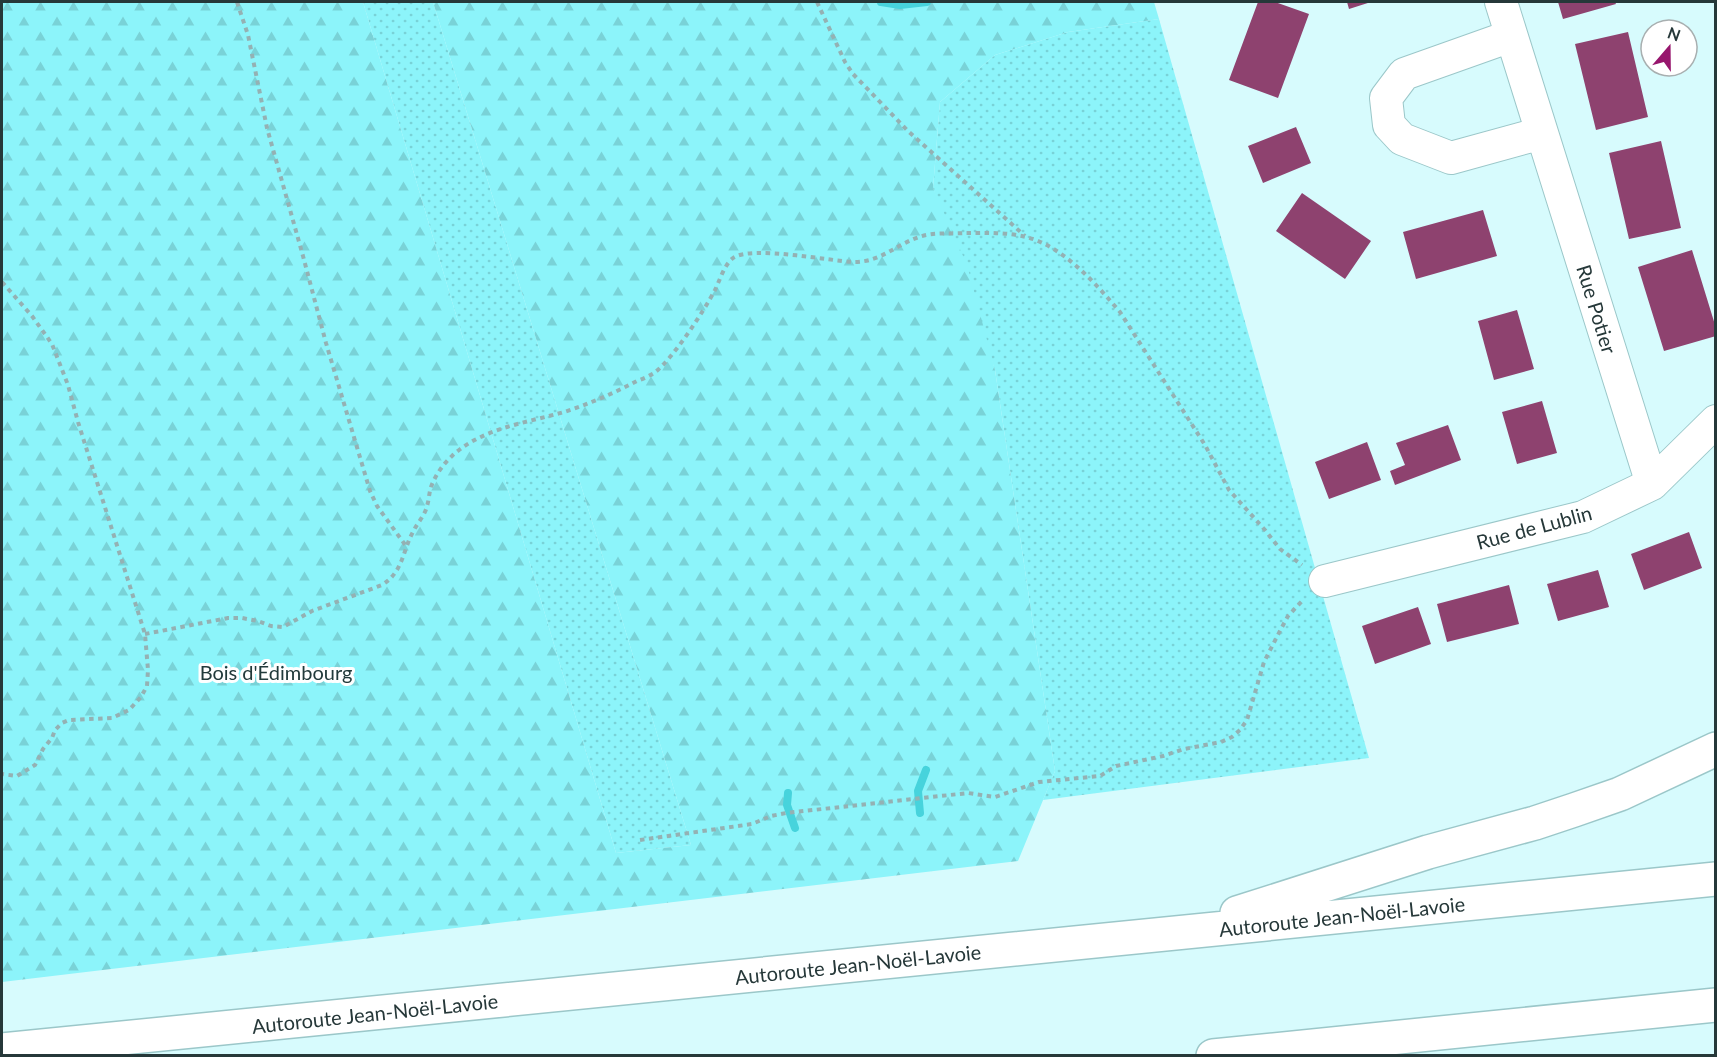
<svg xmlns="http://www.w3.org/2000/svg" width="1717" height="1057" font-family="Lato,sans-serif">
<defs>
<pattern id="grass-dots" width="8" height="8" patternUnits="userSpaceOnUse" patternTransform="scale(1.5)"><rect width="8" height="8" fill="#8cf4fa"/><path d="M2 2h.1M6 6h.1" fill="none" stroke="#79d2d7" stroke-width="1.8" stroke-linecap="round"/></pattern>
<pattern id="forest-firs" width="22" height="20" patternUnits="userSpaceOnUse" patternTransform="scale(1.5)"><rect width="22" height="20" fill="#8cf4fa"/><path d="M5 1l3.5 6h-7zM16 11l3.5 6h-7z" fill="#79d2d7"/></pattern>
</defs>
<rect width="100%" height="100%" fill="#d7fbfd"/>
<path fill="url(#grass-dots)" d="M363,2H433L691,845L616,853Z
M1159,19L1369,758L1043,800L1055,771L995,370L933,188L940,102L995,55L1068,32Z"/>
<path fill="url(#forest-firs)" d="M2,2H363L616,853L691,845L433,2H1154L1159,19L1068,32L995,55L940,102L933,188L967,265L995,370L1055,771L1018,861L2,982Z"/>
<g fill="none" stroke-linecap="round" stroke-linejoin="round">
<path stroke="#47d3dc" stroke-width="8" d="M881,2L900,5L927,2
M788,793L787,805L795,828
M920,813L918,791L926,770"/>
</g>
<path fill="#8e426f" d="M1258,2H1275L1309,14L1278,98L1229,80Z
M1347,2H1371L1349,9Z
M1558,2H1615L1616,4L1563,19Z
M1628,32L1648,117L1596,130L1575,44Z
M1296,127L1311,163L1263,183L1248,146Z
M1661,141L1681,228L1629,239L1609,153Z
M1302,193L1371,241L1345,279L1276,231Z
M1483,210L1497,256L1416,279L1403,232Z
M1692,250L1716,328V336L1664,351L1638,267Z
M1517,310L1534,369L1494,380L1478,321Z
M1542,401L1557,453L1517,464L1502,412Z
M1448,425L1461,460L1395,485L1390,471L1405,465L1396,443Z
M1367,442L1381,480L1329,499L1315,462Z
M1689,532L1702,568L1644,590L1631,554Z
M1598,570L1609,607L1558,621L1547,584Z
M1509,585L1519,624L1447,642L1437,604Z
M1418,607L1431,644L1375,664L1362,626Z"/>
<g fill="none" stroke-linecap="round" stroke-linejoin="round">
<g stroke="#9bc7c9" stroke-width="34">
<path id="minor" d="M1501,2L1652,484
M1511,36L1404,74L1386,98L1389,125L1402,139L1451,158L1542,133
M1325,581L1583,517L1652,484L1716,421"/>
</g>
<g stroke="#9bc7c9" stroke-width="36">
<path id="motorway" d="M1237,913L1428,852L1535,823L1574,810L1620,794L1716,749
M2,1050L1716,879
M1213,1056L1716,1005"/>
</g>
<path stroke="#94b1b3" stroke-width="4" stroke-dasharray="4.5 4.5" stroke-linecap="butt" d="M237,2L248,35L267,128L303,256L326,343L370,491L377,506L406,546
M817,2L845,62L853,74L908,131L1025,236
M2,282L32,316L52,344L68,385L78,422L145,634L148,670L147,686L141,697L129,710L112,718L69,720L62,723L55,730L52,738L43,749L35,765L17,776L2,774
M145,634L228,618H242L258,621L271,626L283,627L312,611L382,585C404,571 402,551 414,530C418,522 425,515 427,506C429,500 429,493 431,487C435,476 443,464 452,456C482,428 526,423 564,412C589,404 614,393 637,381C643,379 649,376 654,373C672,360 704,311 715,290C720,280 724,265 733,258C751,245 829,261 854,262C881,262 895,245 919,237C933,232 950,234 965,233C984,233 1007,232 1026,237C1063,246 1096,284 1120,312L1205,445L1229,490L1265,530L1280,549L1302,565
M640,840L752,824L771,816L786,813L968,793L995,797L1039,782L1100,776L1116,766L1163,756L1184,749L1221,742L1232,737L1240,730L1247,720L1264,662L1281,629L1288,616L1304,599"/>
<use href="#minor" stroke="#fff" stroke-width="32"/>
<use href="#motorway" stroke="#fff" stroke-width="33"/>
</g>
<g text-anchor="middle" dominant-baseline="central" stroke-width="6" stroke-linejoin="round" paint-order="stroke">
<g font-size="20" fill="#263839" stroke="#fff">
<text transform="translate(1597 309) rotate(73)">Rue Potier</text>
<text transform="translate(1534 527) rotate(-15)">Rue de Lublin</text>
<text transform="translate(1342 916) rotate(-6)">Autoroute Jean-Noël-Lavoie</text>
<text transform="translate(858 964) rotate(-6)">Autoroute Jean-Noël-Lavoie</text>
<text transform="translate(375 1013) rotate(-6)">Autoroute Jean-Noël-Lavoie</text>
</g>
<g font-size="20" fill="#223a3b" stroke="#fff">
<text x="276" y="672">Bois d'Édimbourg</text>
</g>
</g>
<rect width="1717" height="1057" fill="none" stroke="#263839" stroke-width="6"/>
<g transform="translate(1669 48) rotate(20)"><circle r="28" fill="#ffffff" stroke="#a8afb0" stroke-width="1.5"/>
<path d="M0-4.5L10 22L0 15L-10 22Z" fill="#97166d"/>
<text y="-9" font-size="16" font-weight="bold" text-anchor="middle" fill="#263839">N</text>
</g>
</svg>
